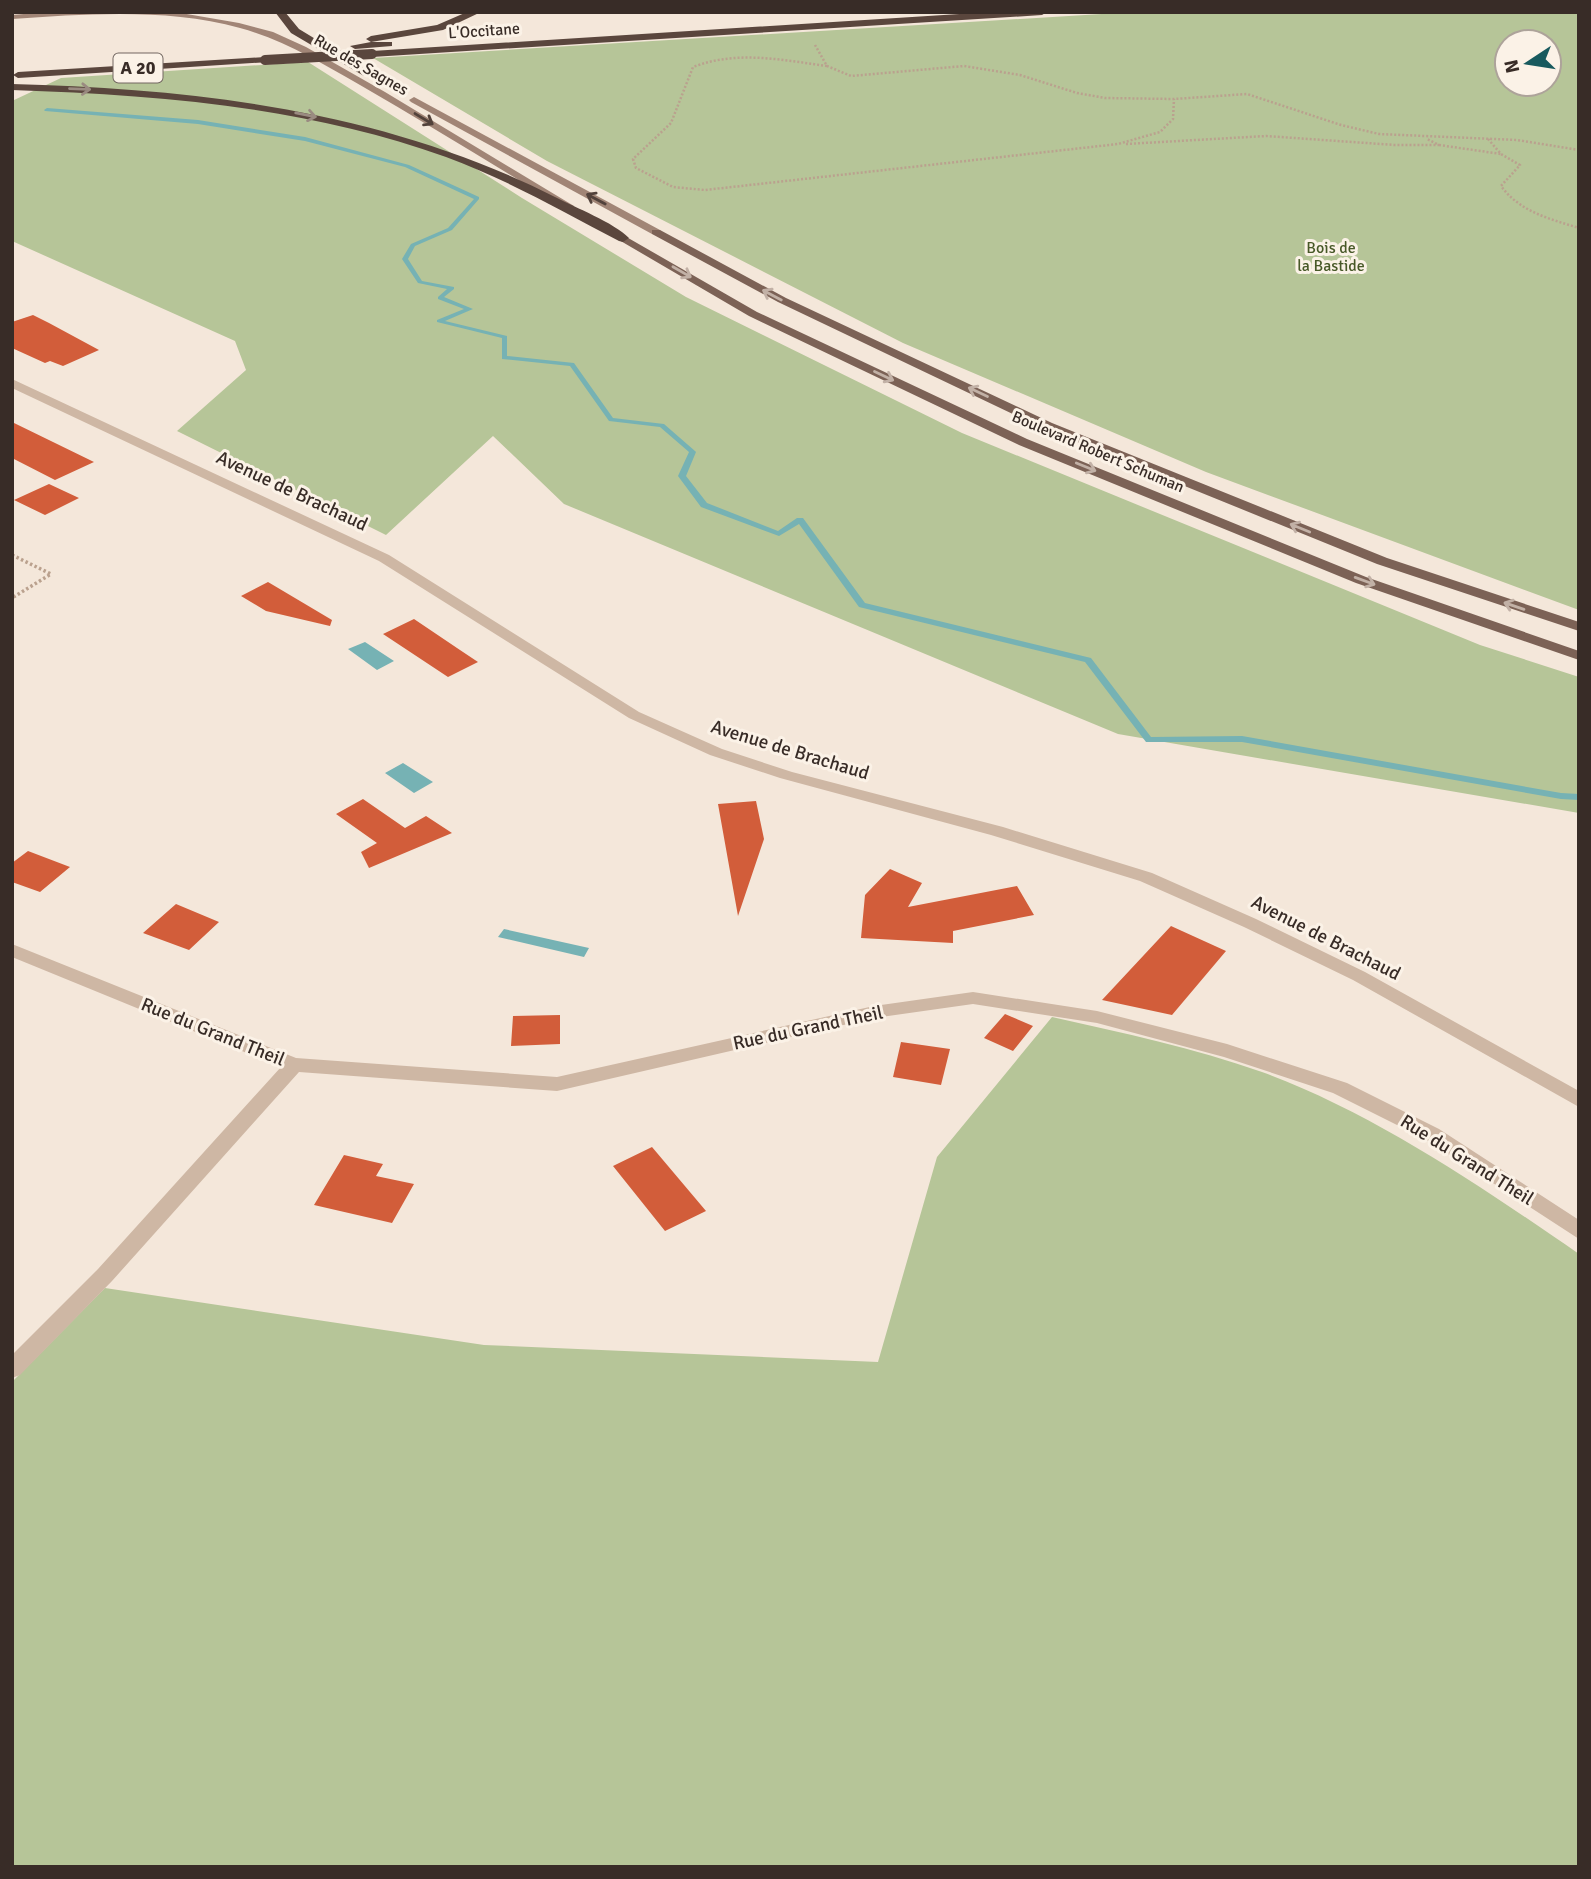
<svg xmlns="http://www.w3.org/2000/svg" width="1591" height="1879" font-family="Signika,sans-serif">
<rect width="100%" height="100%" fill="#f4e7da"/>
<path fill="#b6c598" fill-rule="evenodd" d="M1134,12H1579V610L1206,472L903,343L547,161L373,58ZM1507,42H1549V84H1507Z
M308,62L522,198L686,297L962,433L1480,645L1579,677V813L1118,734L564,504L493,436L386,535L177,431L246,370L235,341L12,241V101L61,78Z
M1052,1017C1123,1033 1194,1048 1262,1072C1372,1112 1482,1187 1579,1254V1867H12V1382L105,1288L484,1345L878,1362L937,1157Z"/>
<path fill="#76b2b4" d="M365,642L394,661L377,670L348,649Z
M403,763L433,782L414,793L385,773Z
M504,929L589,948L584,957L498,937Z"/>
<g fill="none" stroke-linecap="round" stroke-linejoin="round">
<path fill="#76b2b4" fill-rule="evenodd" d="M47,108L198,120L305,137L409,165L479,197V199L452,230L415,246L408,259L422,281L454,287V289L444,297L473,309L445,321L507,336V356L574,363L613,418L664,424L695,451L696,452L686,476L707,503L778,531L797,518H803L865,603L1091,658L1151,737L1242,736L1561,793L1579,794V800L1561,799L1242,742H1146L1085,662L859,607L799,524L779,536L701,507L678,476L689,452L660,427L609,421L570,366L502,359V338L437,322V320L464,309L438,299V297L447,289L418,283L402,259L411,244L448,228L474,199L405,167L305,141L198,124L45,111L44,110Z"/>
</g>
<path fill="#d25d3a" d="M33,315L49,323L99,350L63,366L50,361L45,363L12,348V322Z
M12,422L94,462L55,480L12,458Z
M49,484L79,498L45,515L14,500Z
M268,582L332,620L330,626L266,611L241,596Z
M414,619L457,648L478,662L448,677L383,634Z
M363,799L405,828L426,816L452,833L369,868L361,852L377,843L336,814Z
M756,801L764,839L738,916L718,804Z
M28,851L70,867L40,892L12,882V863Z
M890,869L922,883L908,907L1017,886L1034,915L953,931V943L861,938L865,895Z
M176,904L219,922L189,950L143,933Z
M1171,926L1226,951L1172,1015L1102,1000Z
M1005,1014L1033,1026L1013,1051L984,1038Z
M560,1015V1044L511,1046L513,1016Z
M901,1042L950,1049L941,1085L893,1077Z
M652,1147L706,1211L665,1231L613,1166Z
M344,1155L383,1164L376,1176L414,1184L392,1223L314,1205Z"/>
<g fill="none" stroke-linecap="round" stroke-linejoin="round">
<path stroke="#baa18e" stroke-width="2.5" stroke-dasharray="2 2" stroke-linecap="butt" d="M815,45L827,66L851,76L964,66L1020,75L1077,93L1105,98L1174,99L1247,94L1341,125L1379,134L1517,140L1579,150
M827,66C782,60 737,50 693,67L671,123L633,159L636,168L673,187L705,190L1118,144L1160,132L1173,119L1174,99
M1488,139L1501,154L1520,165L1501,186C1520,212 1550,219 1579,228
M1126,144L1266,136L1395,145H1439L1427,139
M1439,145L1501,154"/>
<path stroke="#baa18e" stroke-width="3.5" stroke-dasharray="2.5 2.5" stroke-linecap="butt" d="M12,555L51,574L12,598"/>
<path fill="#ceb7a4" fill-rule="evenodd" d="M12,379L389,555L639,712L722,749L792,772L1003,827L1152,873L1256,919L1365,972L1579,1091V1107L1353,980L1244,927L1140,881L991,835L780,778L710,755L629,718L379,561L12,388Z
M12,944L296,1058L557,1077L874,1006L973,992L1097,1011L1227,1044L1347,1083L1439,1129L1579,1220V1239L1425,1139L1333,1093L1224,1057L1097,1023L973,1004L874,1018L557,1091L299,1072L112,1281L20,1375L12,1378V1355L98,1269L281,1067L12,957Z"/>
<path fill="#a18576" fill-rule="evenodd" d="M47,12H175L239,23L273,32L306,47L385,92L574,206L565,208C497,167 429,125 360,85C321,63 284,40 240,28C167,8 87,14 12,19V15Z
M414,97L660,230L661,232L652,234L411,102L409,100Z"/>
<path fill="#7c6256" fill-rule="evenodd" d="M652,230H660L786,298L1052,423L1387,558L1579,622V631L1377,564L1044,429L778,302L652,234Z
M623,235L757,312L1027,439L1366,577L1579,651V660L1356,583L1019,445L749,316L619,240L618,238Z"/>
<path fill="#5a463d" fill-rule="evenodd" d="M275,12H285L299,29L373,74L364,76L291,33Z
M467,12H481L443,30L371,42H392V46L355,49L350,46L371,42L366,39L371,36L437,25Z
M991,12H1047L1042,15L372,57L367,54L372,51Z
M265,57L269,58V62L18,78L13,75L18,72Z
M12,84C200,89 385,111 555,197C576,208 613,222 629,238L623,242L619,241C562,211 506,179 446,157C307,107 160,95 12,90Z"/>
<path stroke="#5a463d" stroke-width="10" d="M265,60L372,54"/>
</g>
<defs><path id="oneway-shaft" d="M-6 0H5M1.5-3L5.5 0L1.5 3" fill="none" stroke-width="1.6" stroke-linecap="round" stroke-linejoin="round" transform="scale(1.75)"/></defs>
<g stroke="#9a8b81">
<use href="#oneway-shaft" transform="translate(80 89) rotate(2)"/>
<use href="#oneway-shaft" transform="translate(306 115) rotate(11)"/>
</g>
<g stroke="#52423b">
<use href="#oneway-shaft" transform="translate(424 119) rotate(31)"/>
<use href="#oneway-shaft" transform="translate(596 199) rotate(-152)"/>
</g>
<g stroke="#c2b1a6">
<use href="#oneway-shaft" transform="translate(682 272) rotate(30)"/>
<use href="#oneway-shaft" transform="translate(772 295) rotate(-152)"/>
<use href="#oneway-shaft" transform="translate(884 376) rotate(25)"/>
<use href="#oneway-shaft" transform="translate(978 392) rotate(-155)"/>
<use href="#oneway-shaft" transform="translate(1086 467) rotate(22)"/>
<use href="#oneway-shaft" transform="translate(1300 528) rotate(-158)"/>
<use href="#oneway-shaft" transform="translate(1365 581) rotate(20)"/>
<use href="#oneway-shaft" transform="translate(1514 606) rotate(-161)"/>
</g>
<g text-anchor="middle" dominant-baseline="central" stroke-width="6" stroke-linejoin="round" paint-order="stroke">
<g font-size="16" fill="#382c27" stroke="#fbf2e7">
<text transform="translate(484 31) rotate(-4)">L'Occitane</text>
<text transform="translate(361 65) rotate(30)">Rue des Sagnes</text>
<text transform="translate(1098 452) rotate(23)">Boulevard Robert Schuman</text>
</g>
<g font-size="16" fill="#485928" stroke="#fbf2e7">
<text x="1331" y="248">Bois de<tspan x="1331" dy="18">la Bastide</tspan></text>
</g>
<rect fill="#fbf2e7" stroke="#726761" stroke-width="2" x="113.5" y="53.5" width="49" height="29" rx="5"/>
<g font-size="18" font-weight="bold" fill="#382c27">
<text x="138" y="68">A 20</text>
</g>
<g font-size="19" fill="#382c27" stroke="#fbf2e7">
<text transform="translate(292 491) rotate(25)">Avenue de Brachaud</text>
<text transform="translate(790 750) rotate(17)">Avenue de Brachaud</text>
<text transform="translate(1326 938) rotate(27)">Avenue de Brachaud</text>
<text transform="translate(808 1028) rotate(-12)">Rue du Grand Theil</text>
<text transform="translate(213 1032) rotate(22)">Rue du Grand Theil</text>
<text transform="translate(1467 1160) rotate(32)">Rue du Grand Theil</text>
</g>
</g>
<rect width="1591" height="1879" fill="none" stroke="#382c27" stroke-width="28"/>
<g transform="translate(1528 63) rotate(258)"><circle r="33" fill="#fbf2e7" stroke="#ada39a" stroke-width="2"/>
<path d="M0-5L12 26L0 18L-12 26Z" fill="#185a5e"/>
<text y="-10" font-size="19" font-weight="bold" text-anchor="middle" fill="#382c27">N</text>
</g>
</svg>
